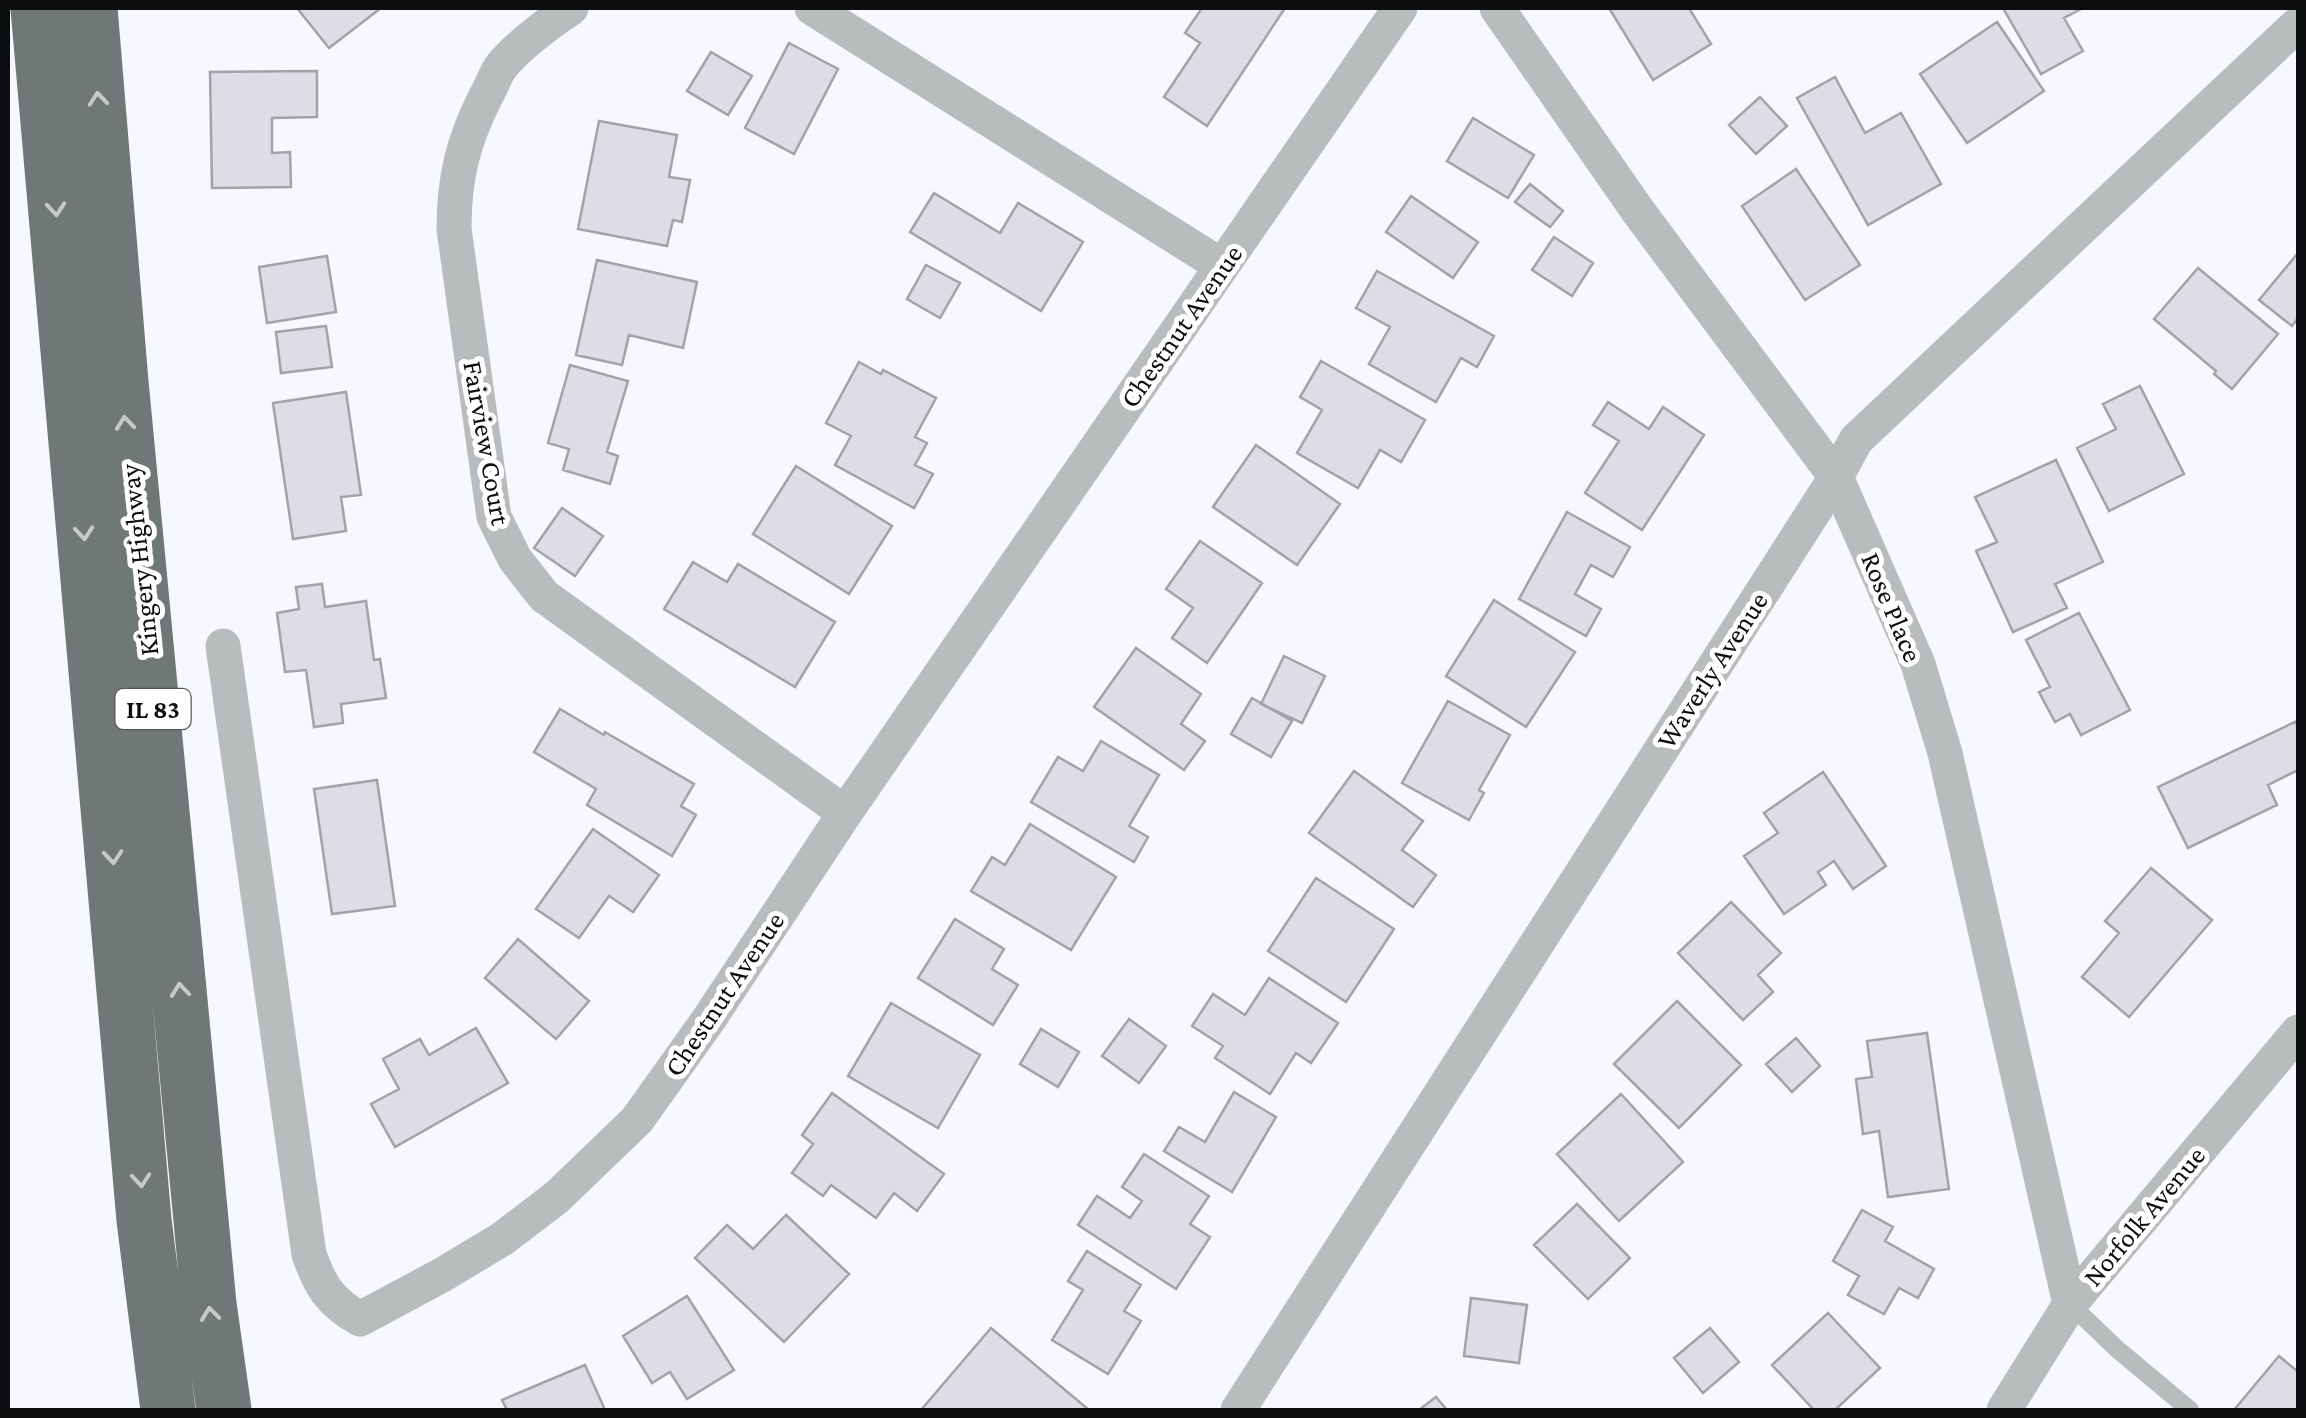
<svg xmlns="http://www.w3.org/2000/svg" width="2306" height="1418" font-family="'Crimson Pro',serif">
<rect width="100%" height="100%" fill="#f6f8fe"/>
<path fill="#dddde6" stroke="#a2a2aa" stroke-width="2.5" d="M297,8H381L329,48Z
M1202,8H1285L1207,126L1164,97L1200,43L1185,33Z
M1609,8H1689L1711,44L1653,80Z
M2003,8H2083L2064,18L2083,51L2041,74Z
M1997,22L2044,91L1967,143L1920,74Z
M789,43L838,69L794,154L745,128Z
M711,52L752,76L728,115L687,91Z
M317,71V117L272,118V153L290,152L291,187L212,188L210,72Z
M1835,77L1865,133L1901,113L1941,184L1868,225L1797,98Z
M1760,97L1787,126L1756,154L1729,125Z
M1473,118L1534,155L1508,198L1447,161Z
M599,121L677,135L669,177L690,180L682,222L673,220L667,246L578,229Z
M1796,169L1860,265L1805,300L1742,206Z
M1530,184L1563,211L1550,227L1515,202Z
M934,193L1000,233L1018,203L1083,242L1041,311L910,232Z
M1411,196L1478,242L1453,278L1386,232Z
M1554,237L1593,263L1572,296L1532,270Z
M2298,253V318L2292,326L2259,300Z
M327,256L336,312L267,323L259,267Z
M597,260L697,282L683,348L629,335L622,365L576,355Z
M926,265L960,283L940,318L907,299Z
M2198,268L2278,334L2232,389L2214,374L2216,371L2154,319Z
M1377,271L1494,336L1477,367L1461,358L1436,402L1369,364L1390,327L1356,308Z
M326,326L332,367L281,373L276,332Z
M1321,361L1425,420L1401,462L1380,450L1358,488L1297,453L1322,410L1300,397Z
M859,362L881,374L883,370L936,398L915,437L927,443L915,465L933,474L914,508L835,465L851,436L826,423Z
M570,365L628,381L607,452L618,456L610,484L563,470L569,449L548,443Z
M2140,386L2184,474L2109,511L2077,448L2116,429L2103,404Z
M346,392L361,495L341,497L346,531L293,539L273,403Z
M1608,402L1649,429L1663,407L1704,435L1642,530L1585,493L1619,441L1593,425Z
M1256,445L1340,504L1297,565L1213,507Z
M2056,460L2103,562L2055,584L2067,608L2013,632L1976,551L1997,542L1975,497Z
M796,466L892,526L849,594L753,534Z
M562,508L603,536L575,576L534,548Z
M1567,512L1630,547L1613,577L1591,565L1575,594L1601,609L1586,636L1519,599Z
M1200,541L1262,583L1207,663L1172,638L1193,608L1166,589Z
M693,562L727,582L738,564L835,622L795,687L664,609Z
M322,584L325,607L366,601L374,660L380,659L386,698L341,704L343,723L314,727L306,670L285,672L277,613L299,609L296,587Z
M1494,600L1575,652L1526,727L1446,676Z
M2079,613L2130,710L2081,735L2070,714L2055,722L2039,692L2050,687L2026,640Z
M1136,648L1201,694L1181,724L1205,741L1184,770L1094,707Z
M1284,656L1325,676L1302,723L1261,704Z
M1252,698L1292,721L1271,757L1231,734Z
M1448,701L1510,735L1479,790L1484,793L1469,820L1402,783Z
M560,709L604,735L605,732L694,784L681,806L696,815L672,856L587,805L596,789L534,752Z
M2297,721L2298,770L2268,785L2277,805L2188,848L2158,787Z
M1101,741L1159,775L1129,826L1148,837L1134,862L1031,802L1058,757L1083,771Z
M1354,771L1423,821L1402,850L1436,875L1413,907L1309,833Z
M1823,772L1886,866L1853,889L1834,861L1818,872L1826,885L1784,914L1744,856L1778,833L1764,813Z
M377,780L395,906L332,914L314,789Z
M1030,824L1116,877L1071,950L971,891L992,857L1005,865Z
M593,829L659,875L633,912L609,896L579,938L536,909Z
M2151,868L2212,920L2129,1017L2082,977L2119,933L2105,921Z
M1316,878L1394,929L1346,1002L1268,951Z
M1731,902L1781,953L1758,975L1773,992L1743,1020L1678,953Z
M955,919L1004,949L992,969L1018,985L993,1025L918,978Z
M518,939L589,1001L556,1039L485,978Z
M1269,978L1338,1023L1311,1063L1296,1053L1270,1094L1215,1058L1223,1046L1192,1026L1213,994L1245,1015Z
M1677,1001L1741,1065L1679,1128L1614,1064Z
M891,1003L980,1055L938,1128L848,1076Z
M1129,1019L1166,1046L1139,1083L1102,1056Z
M476,1028L508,1083L395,1147L371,1104L399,1089L383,1059L420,1039L429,1055Z
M1041,1029L1079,1052L1058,1087L1020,1064Z
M1927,1033L1949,1189L1888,1197L1879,1131L1863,1134L1856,1079L1872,1077L1867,1041Z
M1796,1038L1820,1066L1792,1092L1766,1064Z
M1234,1092L1276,1117L1232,1192L1164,1151L1179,1127L1205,1142Z
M832,1093L944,1174L917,1211L894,1193L876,1218L831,1185L823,1196L792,1173L813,1144L802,1135Z
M1621,1094L1683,1162L1619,1221L1557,1154Z
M1144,1154L1209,1196L1190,1224L1210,1237L1176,1289L1078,1225L1097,1196L1130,1218L1142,1201L1122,1187Z
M1577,1204L1630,1258L1588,1299L1534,1245Z
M1862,1210L1893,1227L1885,1241L1934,1269L1918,1298L1899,1288L1884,1314L1848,1295L1859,1276L1833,1261Z
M786,1215L849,1274L784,1342L695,1258L727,1225L753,1249Z
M1087,1251L1141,1285L1124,1311L1141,1321L1108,1374L1052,1340L1083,1290L1068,1281Z
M687,1296L734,1370L687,1399L670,1372L652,1383L623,1336Z
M1471,1298L1527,1305L1519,1363L1464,1356Z
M1828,1313L1880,1368L1835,1410H1814L1772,1365Z
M991,1328L1089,1410H921Z
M1710,1328L1739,1362L1703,1393L1674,1358Z
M2279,1356L2297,1371L2298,1369V1410H2234Z
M585,1365L605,1410H507L502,1400Z
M1436,1397L1447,1410H1419Z"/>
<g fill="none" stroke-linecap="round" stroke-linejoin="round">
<path stroke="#b8bcbc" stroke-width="18" d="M2070,1304L2117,1349L2190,1410"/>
<path stroke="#b8bcbc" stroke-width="35" d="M571,8C550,22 515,48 500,68C495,76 491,87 486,96C463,141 454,178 454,229L494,517L515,559L544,596L845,813
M812,8L1222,266
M1497,8L1638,211L1836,477L1918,664L1945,753L2070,1304
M223,646L309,1254C320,1286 330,1302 360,1319L442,1275L502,1239L557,1197L637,1120L709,1019L845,813L1400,8
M1238,1410L1836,477L1856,440L2298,24
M2004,1410L2070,1304L2298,1032"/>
<path stroke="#6f7877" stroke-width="55" d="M38,8L144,1220L168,1410
M90,8L121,382L209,1304L224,1410"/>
</g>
<defs><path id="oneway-chevron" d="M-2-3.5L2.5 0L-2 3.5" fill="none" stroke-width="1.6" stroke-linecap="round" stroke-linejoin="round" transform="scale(2.5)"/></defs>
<g stroke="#c5c9c9">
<use href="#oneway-chevron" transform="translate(98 99) rotate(-95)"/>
<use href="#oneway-chevron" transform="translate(56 209) rotate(85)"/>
<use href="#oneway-chevron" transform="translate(125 423) rotate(-96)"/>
<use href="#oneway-chevron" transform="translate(84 533) rotate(85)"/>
<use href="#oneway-chevron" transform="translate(113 857) rotate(85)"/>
<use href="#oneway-chevron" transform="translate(180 990) rotate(-96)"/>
<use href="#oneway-chevron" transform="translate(141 1180) rotate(85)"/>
<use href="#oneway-chevron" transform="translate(210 1314) rotate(-97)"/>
</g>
<g text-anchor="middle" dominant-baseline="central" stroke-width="10" stroke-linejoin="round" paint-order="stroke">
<rect fill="#fff" stroke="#555657" stroke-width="2.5" x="115.5" y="689" width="75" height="40" rx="8"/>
<g font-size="25" font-weight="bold" fill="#0c0d0f">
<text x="153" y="709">IL 83</text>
</g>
<g font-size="28" fill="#0c0d0f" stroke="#fff">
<text transform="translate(1181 326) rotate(-55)">Chestnut Avenue</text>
<text transform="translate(487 443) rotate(80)">Fairview Court</text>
<text transform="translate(139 560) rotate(-96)">Kingery Highway</text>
<text transform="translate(1892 607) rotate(67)">Rose Place</text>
<text transform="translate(1712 670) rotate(-57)">Waverly Avenue</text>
<text transform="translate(724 994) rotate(-56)">Chestnut Avenue</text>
<text transform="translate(2144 1216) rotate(-50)">Norfolk Avenue</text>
</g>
</g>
<rect width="2306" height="1418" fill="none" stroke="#0c0d0f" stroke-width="20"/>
</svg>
